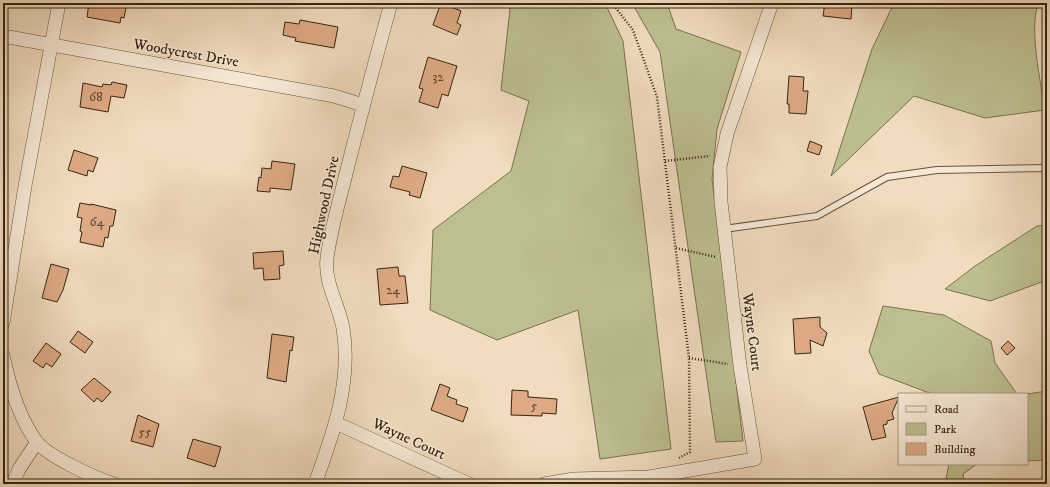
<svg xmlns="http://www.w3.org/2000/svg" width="1050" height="487" font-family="'IM FELL DW Pica',serif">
<rect width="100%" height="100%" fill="#f1dcbf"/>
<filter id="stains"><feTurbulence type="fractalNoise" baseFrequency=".005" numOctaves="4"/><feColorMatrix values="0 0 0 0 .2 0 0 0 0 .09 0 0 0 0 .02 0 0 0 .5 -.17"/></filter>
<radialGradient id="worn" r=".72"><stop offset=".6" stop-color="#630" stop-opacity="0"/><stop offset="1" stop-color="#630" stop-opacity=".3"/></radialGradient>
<path fill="#bdbf90" stroke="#7a7250" d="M504,3H605L623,41L671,449L600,459L578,310L497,340L430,310L433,230L511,171L529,101L501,90L510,9Z
M632,3H667L676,29L741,52L717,129L712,179L743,441L716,442L660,52Z
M894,3H1039C1028,25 1041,84 1045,110L985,118L914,96L831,176L872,49Z
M1047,225V280L990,301L945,289L975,266L1037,226Z
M883,306L944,315L991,341L995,363L1017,394H932L879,374L869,351Z
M1047,391V460L1027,461V394Z
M949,464H977L963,474L965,484H945Z"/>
<path fill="#deaa85" stroke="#372610" d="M89,3H127L124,18L121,17L120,23L87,17Z
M441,3L461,11L457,23L461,25L457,35L433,25Z
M825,3L852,4L851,19L823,16Z
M300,20L338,27L334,48L295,41L296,38L283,35L285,22L299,24Z
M428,57L457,66L448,96L442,94L438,108L419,102L423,89L419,88Z
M789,76L804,77L803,91H808L806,114L789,113V104H787Z
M112,82L127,85L124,98L111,96L108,112L80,107L83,83L102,87L103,84L111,85Z
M810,141L822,146L819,155L807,151Z
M74,150L98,158L93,172L88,170L87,176L68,170Z
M272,161L295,164L291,190L270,188V192L257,191L259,177L261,178L262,168L271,169Z
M402,166L427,173L420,198L409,195L410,192L390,187L393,176L399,177Z
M80,203L91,205V204L116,210L113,226H110L108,238L105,237L103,247L80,242L82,232L80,231L82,218L77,217Z
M283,251L284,265L279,266L280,279L264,280L263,268L254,269L253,253Z
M51,264L69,269L63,290L57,302L42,298Z
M398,267L399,276H405L408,303L380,305L377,269Z
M820,317V327L827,333L823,346L810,340L811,353L795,354L793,319Z
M78,331L93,342L85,353L70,342Z
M272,334L294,337L292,351L290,350L286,382L267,378Z
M1008,341L1015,348L1007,355L1001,348Z
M46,343L61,354L52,367L46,363L43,368L33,361Z
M94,378L111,392L102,402L97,398L94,402L81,390Z
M440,384L450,388L447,396L457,400L456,404L468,408L463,422L431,410Z
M512,390L528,391V397L557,399L556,414L542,413V416L511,415Z
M899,397L892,413L894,419L887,421V424L883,425L886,437L872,440L863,407Z
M138,415L159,424L153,447L131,441Z
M193,439L221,447L215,467L187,458Z"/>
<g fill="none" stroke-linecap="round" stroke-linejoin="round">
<g stroke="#66543c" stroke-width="8">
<path id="lane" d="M724,229L817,216L887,177L937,170L1047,168"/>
</g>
<g stroke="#66543c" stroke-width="14">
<path id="street" d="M3,36L334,96L363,105
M3,323L25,186L59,3
M3,355C9,384 18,416 36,441C47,456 95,478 114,484
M336,423L469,484
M13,484L19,469L37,442
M315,484C333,434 352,382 343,328C339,305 324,283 327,258C331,228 340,199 347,170C361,114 376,58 391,3
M544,484L574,479L649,477L755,459L740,366L721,202L720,167L727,134L772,3"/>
</g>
<path stroke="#372610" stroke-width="2.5" stroke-dasharray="1 2" stroke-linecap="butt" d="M612,3L633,30L657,97L689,358L690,452L679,458
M665,161L710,156
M676,248L716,257
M689,358L728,364"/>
<use href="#lane" stroke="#f6e8d5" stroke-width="6"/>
<use href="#street" stroke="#f6e8d5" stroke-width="13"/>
</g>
<g text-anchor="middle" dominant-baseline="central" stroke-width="3" stroke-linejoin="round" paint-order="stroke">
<g font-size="13" fill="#61472d">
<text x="438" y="77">32</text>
<text x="96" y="97">68</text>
<text x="97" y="222">64</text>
<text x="393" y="290">24</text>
<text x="534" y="406">5</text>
<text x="145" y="432">55</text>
</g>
<g font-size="15" fill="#372610" stroke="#f6e8d5">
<text transform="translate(186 53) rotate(10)">Woodycrest Drive</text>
<text transform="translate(324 205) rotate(-78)">Highwood Drive</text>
<text transform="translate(752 332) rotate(83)">Wayne Court</text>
<text transform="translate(409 439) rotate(25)">Wayne Court</text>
</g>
</g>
<rect width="1050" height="487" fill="none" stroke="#f1dcbf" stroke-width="16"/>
<rect x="4" y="4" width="1042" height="479" fill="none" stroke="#372610" stroke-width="2"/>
<rect x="8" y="8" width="1034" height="471" fill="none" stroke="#372610"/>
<rect x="898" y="393" width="130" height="72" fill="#f6e8d5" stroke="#aa9a86"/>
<rect x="906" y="406" width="20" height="6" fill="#f6e8d5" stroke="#aa9a86"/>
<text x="934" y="413" font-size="12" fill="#372610">Road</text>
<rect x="906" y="423" width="20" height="12" fill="#bdbf90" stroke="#aa9a86"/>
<text x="934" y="433" font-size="12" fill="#372610">Park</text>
<rect x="906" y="443" width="20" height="12" fill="#deaa85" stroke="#aa9a86"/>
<text x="934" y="453" font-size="12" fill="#372610">Building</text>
<rect width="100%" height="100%" filter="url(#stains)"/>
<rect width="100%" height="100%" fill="url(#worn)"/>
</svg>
